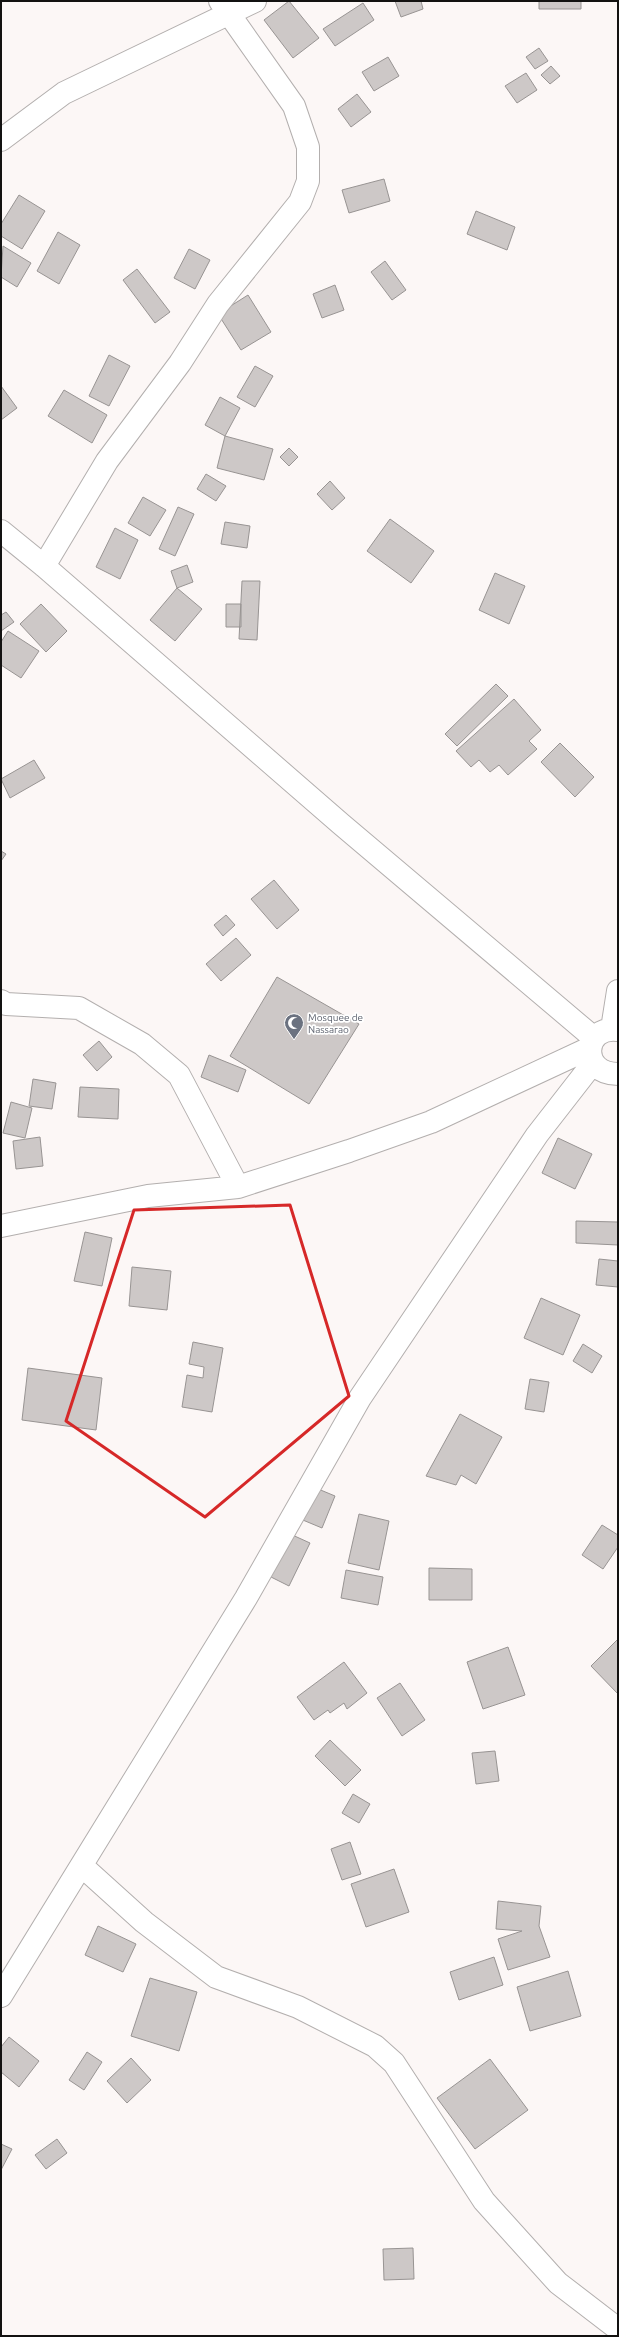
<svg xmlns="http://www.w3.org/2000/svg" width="619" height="2337" font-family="Ubuntu,sans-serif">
<rect width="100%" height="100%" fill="#fcf7f6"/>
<path fill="#cdc8c7" stroke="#989493" d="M289,1L319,38L293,58L264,20Z
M395,1H421L423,9L401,17Z
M539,1H581V9H539Z
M363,3L374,20L335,46L323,29Z
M539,48L548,61L535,69L526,57Z
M388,57L399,76L374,91L362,72Z
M551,66L560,76L550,84L541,75Z
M526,73L537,90L517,103L505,86Z
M357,94L371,112L351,127L338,109Z
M384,179L390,201L349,213L342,190Z
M19,195L45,211L22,249L1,236V224Z
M476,211L515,227L507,250L467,234Z
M58,232L80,245L59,284L37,271Z
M3,246L31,263L17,287L1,277Z
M189,249L210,260L195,289L174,278Z
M385,261L406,290L392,300L371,272Z
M137,269L170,312L155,323L123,280Z
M335,285L344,310L322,318L313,294Z
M248,295L271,332L241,350L218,314Z
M109,355L130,366L109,406L89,396Z
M255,366L273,376L255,407L237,397Z
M1,386L17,408L1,420Z
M64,390L107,415L92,443L48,416Z
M220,397L240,408L225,436L205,425Z
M225,436L273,449L264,480L217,468Z
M289,448L298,457L289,466L280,457Z
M206,474L226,486L216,501L197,489Z
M330,481L345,498L332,510L317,494Z
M143,497L166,510L150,536L128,523Z
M178,507L194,514L175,556L159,549Z
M390,519L434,551L411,583L367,551Z
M225,522L250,526L247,548L221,544Z
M115,528L138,540L120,579L96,567Z
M187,565L193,582L177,588L171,571Z
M495,573L525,586L509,624L479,610Z
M242,581H260L257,640L239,639Z
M177,588L202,609L175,641L150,620Z
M41,604L67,631L46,652L20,624Z
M226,604H241V627H226Z
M6,612L14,622L1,631V615Z
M8,631L39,651L21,678L1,665V642Z
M496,684L508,696L457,746L445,734Z
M514,699L541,730L529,741L537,749L508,775L499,765L490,772L479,760L471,767L456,751Z
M560,743L594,777L575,797L541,762Z
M34,760L45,778L10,798L1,779Z
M1,851L6,854L1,861Z
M274,880L299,910L277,929L251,899Z
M226,915L235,925L223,936L214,925Z
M236,938L251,955L221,981L206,964Z
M277,977L359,1024L309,1104L230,1056Z
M99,1041L112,1057L97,1071L83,1055Z
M209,1055L246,1070L238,1092L201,1077Z
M33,1079L56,1083L52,1109L29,1106Z
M80,1087L119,1089L118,1119L78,1117Z
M11,1102L32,1108L25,1138L3,1133Z
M40,1137L43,1166L16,1169L13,1141Z
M558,1138L592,1154L575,1189L542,1173Z
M576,1221L618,1222V1245L576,1243Z
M85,1232L112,1238L102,1286L74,1281Z
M599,1259L618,1261V1287L596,1285Z
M132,1267L171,1271L167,1310L129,1306Z
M541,1298L580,1315L563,1355L524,1338Z
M193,1342L223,1348L212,1412L182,1407L187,1375L203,1378L204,1367L189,1364Z
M583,1344L602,1356L592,1373L573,1361Z
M28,1368L102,1378L96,1430L22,1420Z
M530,1379L549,1382L544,1412L525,1409Z
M460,1414L502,1437L476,1484L461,1475L456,1485L426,1476Z
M311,1486L335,1496L322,1528L298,1518Z
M359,1514L389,1521L379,1570L348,1563Z
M602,1525L618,1535V1547L603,1569L582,1555Z
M288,1533L310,1543L289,1586L267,1575Z
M429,1568L472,1569V1600H429Z
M346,1570L383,1577L378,1605L341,1598Z
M618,1639V1694L591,1666Z
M508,1647L525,1695L483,1709L467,1662Z
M344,1662L367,1693L347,1709L344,1703L330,1713L328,1710L314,1720L297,1697Z
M400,1683L425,1720L402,1736L377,1698Z
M330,1740L361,1770L345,1786L315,1756Z
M495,1751L499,1781L476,1784L472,1753Z
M353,1794L370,1804L359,1823L342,1813Z
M350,1842L361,1874L342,1880L331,1849Z
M394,1869L409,1912L366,1927L351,1884Z
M498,1901L541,1906L539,1926L550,1957L508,1970L498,1939L522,1931L496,1929Z
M98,1926L136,1944L123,1972L85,1955Z
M494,1957L503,1985L459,2000L450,1972Z
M568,1971L581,2016L530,2031L517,1987Z
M150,1978L197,1992L179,2051L131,2036Z
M9,2037L39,2061L19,2087L1,2072V2047Z
M87,2052L102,2062L84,2090L69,2080Z
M131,2058L151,2080L127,2103L107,2081Z
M490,2059L528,2110L475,2149L437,2098Z
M57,2139L67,2153L46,2169L35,2155Z
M1,2144L12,2149L1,2170Z
M413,2248L414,2279L384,2280L383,2249Z"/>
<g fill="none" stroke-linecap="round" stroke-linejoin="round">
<g stroke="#b3afae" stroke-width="24">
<path id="minor" d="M1,140L64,93L255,1
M1,531L44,566L341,824L594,1038
M44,566L107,461L180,363L218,304L300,202L308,181V147L294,106L220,1
M1,1001L6,1004L79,1008L142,1044L179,1075L238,1187
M612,1029L618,991
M618,1030C583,1025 579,1074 618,1074
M1,1226L148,1196L238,1187L349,1151L431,1122L590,1048
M82,1866L144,1922L216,1977L298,2007L375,2046L394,2063L484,2201L558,2283L618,2329
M1,1996L246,1598L360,1398L537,1135L593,1063"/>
</g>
<use href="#minor" stroke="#fff" stroke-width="22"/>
</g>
<path fill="none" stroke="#d62828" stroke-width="3" stroke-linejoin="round" d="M290,1205L349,1396L205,1517L66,1421L134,1210Z"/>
<defs>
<g id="mosque-pin" transform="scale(1)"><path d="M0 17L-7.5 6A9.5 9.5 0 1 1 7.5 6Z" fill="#6b7280" stroke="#fff"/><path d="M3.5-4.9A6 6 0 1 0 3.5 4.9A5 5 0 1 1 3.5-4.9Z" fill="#fff"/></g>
</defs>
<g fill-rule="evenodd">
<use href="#mosque-pin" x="294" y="1023"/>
</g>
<g text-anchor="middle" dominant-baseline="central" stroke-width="3.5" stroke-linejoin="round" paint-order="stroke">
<g font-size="10" fill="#5b616d" stroke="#fff" text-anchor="start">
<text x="308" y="1017">Mosquee de<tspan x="308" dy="12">Nassarao</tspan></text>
</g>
</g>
<rect width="619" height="2337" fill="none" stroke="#131211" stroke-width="4"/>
</svg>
